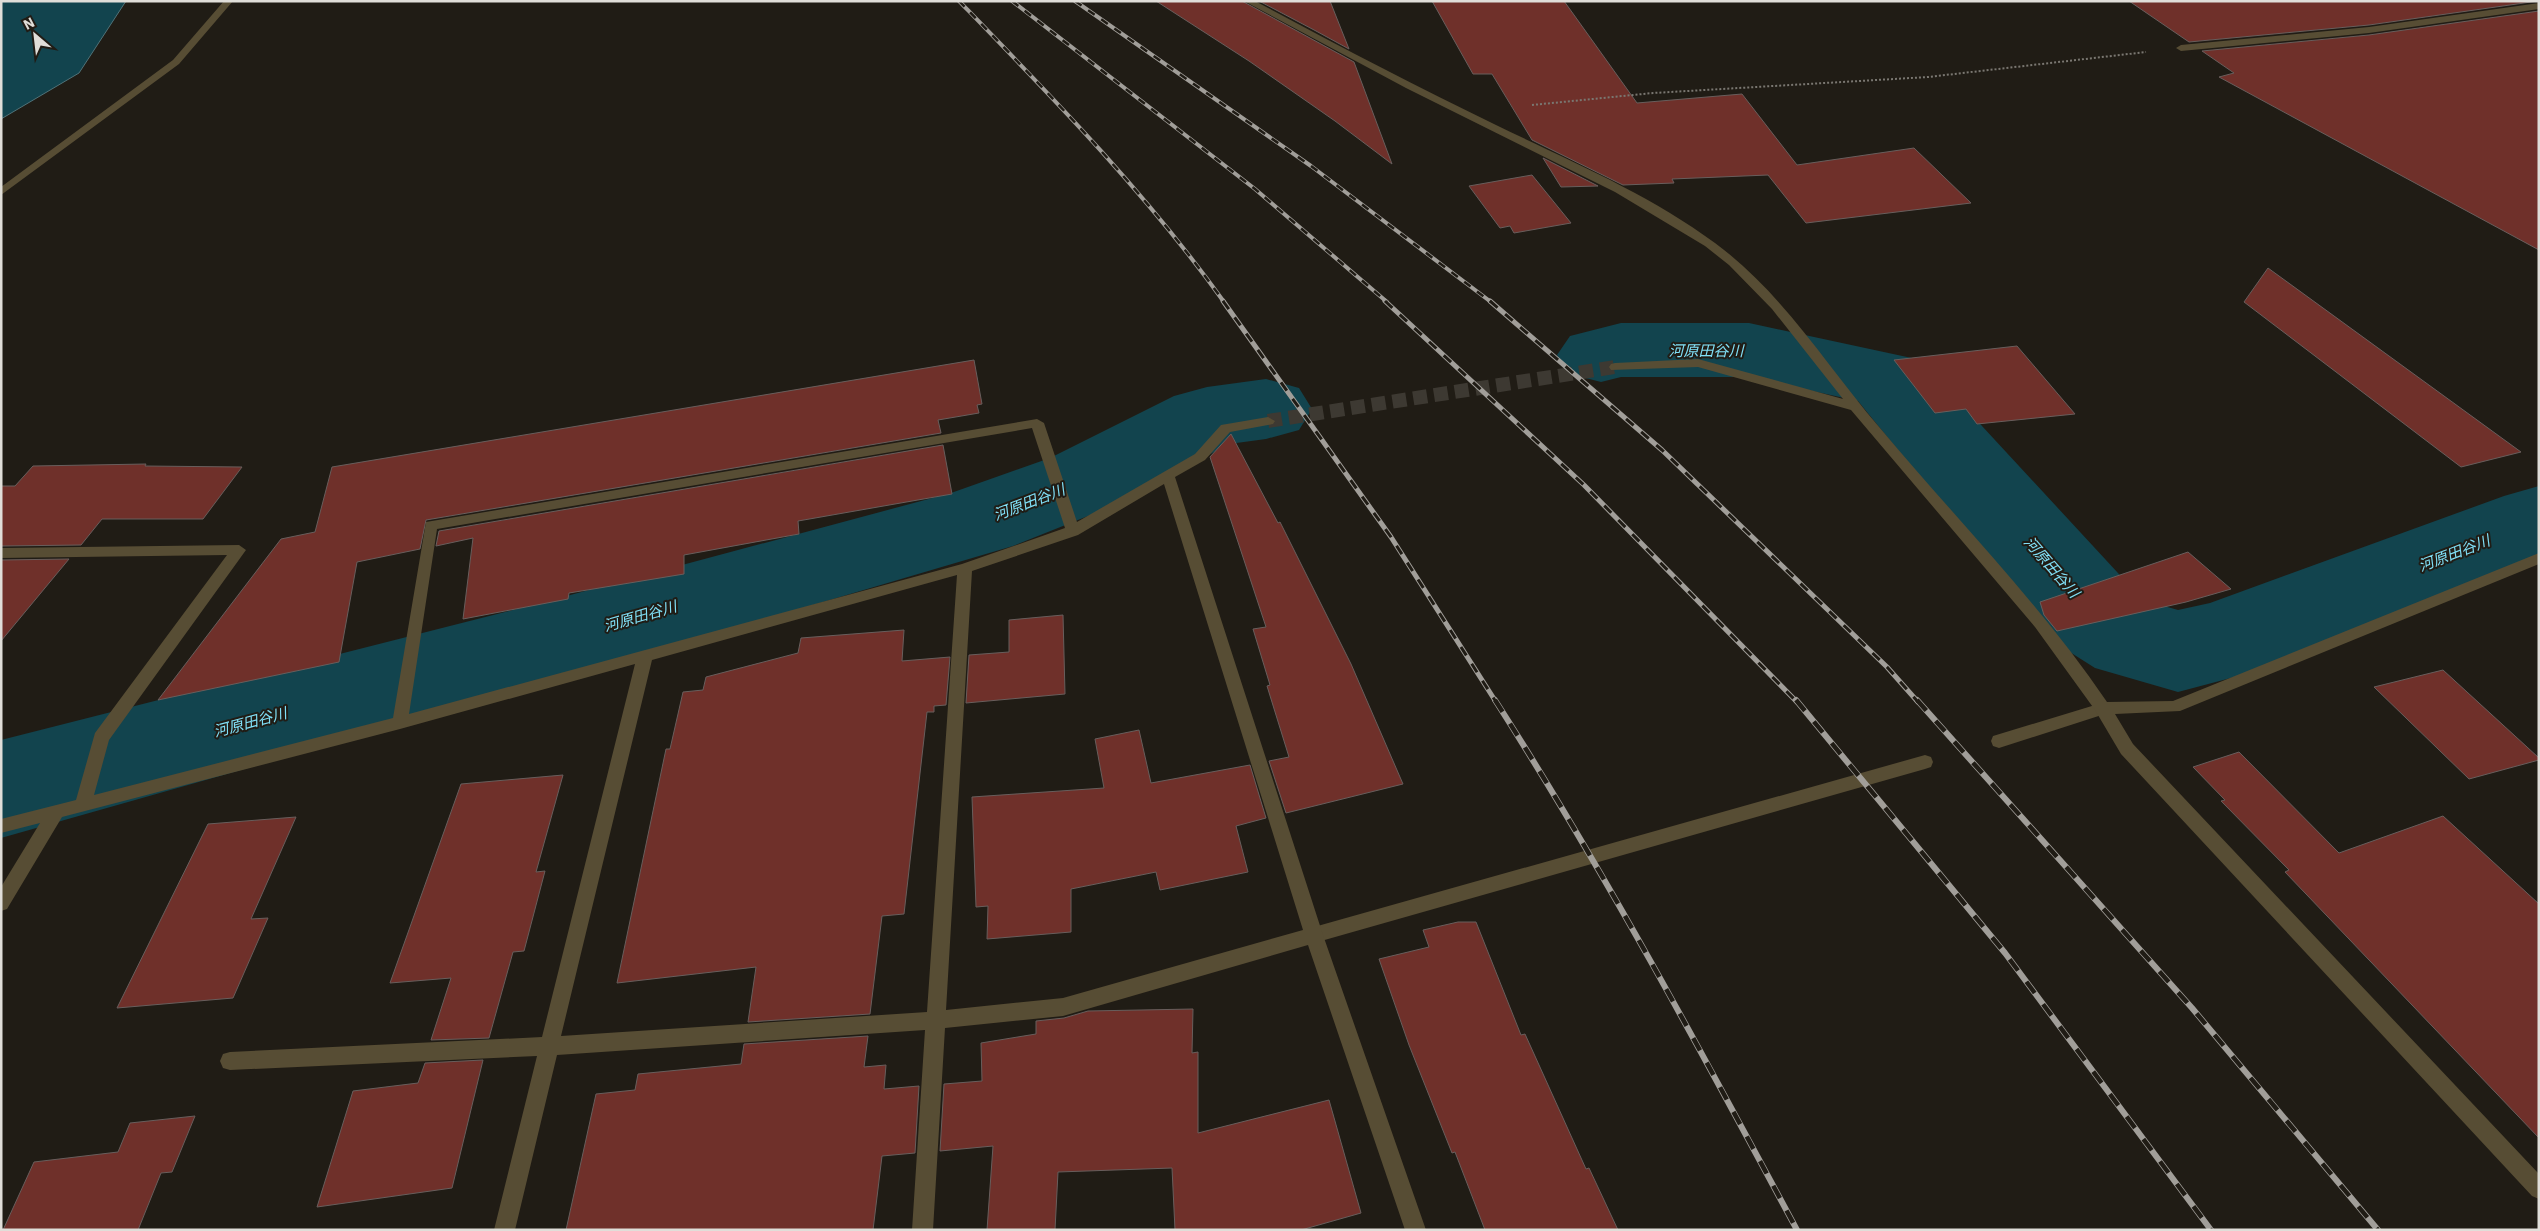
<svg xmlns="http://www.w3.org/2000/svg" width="2540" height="1231" font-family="'IBM Plex Sans','Noto Sans JP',sans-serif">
<rect width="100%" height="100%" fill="#201c15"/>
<path fill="#12444e" stroke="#507278" d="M1,1H126L79,73L1,119Z"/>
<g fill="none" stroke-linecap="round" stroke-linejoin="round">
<path fill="#12444e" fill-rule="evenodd" d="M1621,323H1749L1921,360L2130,586L2164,606L2178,610L2210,603L2504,496L2539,486V560L2261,670L2178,692L2095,668L2054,642L1858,401L1749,377H1621L1601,382L1570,374L1557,355L1570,336Z
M1266,379L1299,388L1312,409L1299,430L1266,439L1229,444L1118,504L1013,546L548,683L1,838V740L548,601L951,493L1050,458L1174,396L1207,387Z"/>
</g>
<path fill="#6f302a" stroke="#685e5c" d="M1156,1H1242L1354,62L1392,164L1335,121L1249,61Z
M1259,1H1330L1349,49L1316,31Z
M1432,1H1564L1637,103L1742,94L1797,165L1914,148L1971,203L1806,223L1768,175L1672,179L1674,183L1623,185L1532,140L1492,74H1473Z
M2129,1H2538L2369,25L2189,42Z
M2539,11V250L2219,77L2234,73L2202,51L2369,35Z
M1543,158L1598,186L1561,187Z
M1532,175L1571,223L1514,233L1510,226L1500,228L1469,186Z
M2268,268L2521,452L2461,467L2244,302Z
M2017,346L2075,414L1977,424L1966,409L1935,413L1894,360Z
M974,360L982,404L977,405L979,413L938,420L941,433L426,520L420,549L357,562L339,662L158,700L281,539L315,532L332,467Z
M1231,434L1278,523L1280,522L1351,664L1403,784L1286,813L1269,761L1289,757L1267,686L1270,685L1253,629L1266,627L1210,457Z
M943,445L952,494L798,521L799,534L684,555V574L569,593L568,599L463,619L473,538L436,546L439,531Z
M146,464L145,466L242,467L203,519H102L81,545L1,546V486H15L33,466Z
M2188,552L2231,589L2186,602L2057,631L2044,615L2040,602Z
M69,559L1,641V560Z
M1063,615L1065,694L966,703L969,655L1009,652V620Z
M904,630L902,661L950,657L946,705L934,706V712H927L904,914L882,916L870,1014L748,1022L756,967L617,983L666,749H670L683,692L703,690L706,677L798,653L801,638Z
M2443,670L2539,758V760L2469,779L2374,687Z
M1139,730L1151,783L1250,765L1266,818L1236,826L1248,872L1160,890L1156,872L1071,889V932L987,939L988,906L976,907L972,797L1104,788L1095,739Z
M2239,752L2339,853L2443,816L2539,904V1138L2285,872L2289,870L2221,801L2225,800L2193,767Z
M563,775L536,872L545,871L524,951L513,952L489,1038L431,1040L451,978L390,983L461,784Z
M296,817L251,919L268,918L233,998L117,1008L208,824Z
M1458,922H1476L1521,1035L1525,1034L1586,1169L1589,1168L1618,1230H1485L1455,1152L1452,1153L1409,1045L1379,959L1429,947L1423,930Z
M1193,1009L1192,1053L1198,1052V1133L1329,1100L1361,1213L1301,1230H1175L1172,1168L1058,1172L1055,1230H987L993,1146L940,1151L944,1084L982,1081L981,1043L1036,1034V1021L1064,1018L1088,1011Z
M868,1036L864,1067L886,1065L884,1089L919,1086L915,1153L882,1156L873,1230H566L596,1094L635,1090L638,1074L741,1064L744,1044Z
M483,1060L452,1188L317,1207L353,1091L418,1083L425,1063Z
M195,1116L172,1172L161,1173L138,1230H3L34,1162L118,1152L130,1123Z"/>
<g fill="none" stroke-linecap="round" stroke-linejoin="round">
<path stroke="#3d3932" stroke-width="14" stroke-dasharray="14 7" stroke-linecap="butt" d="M1268,421L1615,367"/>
<path stroke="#7a7771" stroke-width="2" stroke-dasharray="2 2" stroke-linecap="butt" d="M1532,105L1653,93L1928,77L2146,52"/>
<path fill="#574d34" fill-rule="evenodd" d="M2105,702L2111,704L2113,708L2111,712L1999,748L1993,746L1991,741L1993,736Z
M1925,755L1931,757L1933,762L1931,767L1925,769L1314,943L1308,941L1305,935L1308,929L1314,927Z"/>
<path fill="#574d34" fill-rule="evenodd" d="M224,1H233L179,64L1,195V187L173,60Z
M1244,1H1255C1335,44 1415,86 1496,125C1570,161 1649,194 1715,243C1783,293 1826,365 1880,428C1956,519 2040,603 2107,702L2173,701L2539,553V564L2180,711L2115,714L2133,744L2539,1174V1199L2532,1196L2121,754L2095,710L2035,627L1851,410L1698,367L1611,370L1609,367L1611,364L1615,363L1698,359L1843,399L1772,309L1729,265L1705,246L1615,192L1406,88Z
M2539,3V9L2369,33L2181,51L2176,48L2181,45L2369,27Z
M1268,417L1275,421L1273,424L1230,432L1205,460L1175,477L1323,935L1426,1230H1405L1308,945L1063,1016L945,1028L933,1230H912L925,1030L557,1055L515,1230H494L537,1056L230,1070L223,1068L220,1061L223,1054L230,1052L542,1037L635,664L400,729L62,817L7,909L1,911V887L40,823L1,833V819L76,800L95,733L227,555L1,558V548L239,545L246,550L109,740L94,795L393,718L426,522L1037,419L1044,423L1077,522L1195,454L1221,425ZM1032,428L1065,528L962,564L409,714L437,529ZM1164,484L1303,930L1063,998L946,1010L972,571L1078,535ZM957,575L927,1012L561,1036L652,660Z"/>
<g stroke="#a19e99" stroke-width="4">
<path id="rail-far2" d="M959,1C1052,97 1146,193 1224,302
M1012,1L1255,189L1387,302
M1075,1L1311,166L1491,302"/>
</g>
<g stroke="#a19e99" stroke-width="5">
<path id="rail-far1" d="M1223,301L1391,537L1496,702
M1385,301L1584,485L1797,702
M1490,301L1662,450L1887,667L1918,702"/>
</g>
<g stroke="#a19e99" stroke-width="6">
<path id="rail" d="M1495,700C1605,872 1701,1051 1797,1230
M1796,700L2005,953L2211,1230
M1917,700L2192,1008L2378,1230"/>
</g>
<use href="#rail-far2" stroke="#201c15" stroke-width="2.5" stroke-dasharray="8" stroke-linecap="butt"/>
<use href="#rail-far1" stroke="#201c15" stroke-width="3" stroke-dasharray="10" stroke-linecap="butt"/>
<use href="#rail" stroke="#201c15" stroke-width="4.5" stroke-dasharray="14" stroke-linecap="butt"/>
</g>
<g text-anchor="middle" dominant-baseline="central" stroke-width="4" stroke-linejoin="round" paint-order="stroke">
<g font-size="15" font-style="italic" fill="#80e0f7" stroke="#201c15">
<text x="1706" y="350">河原田谷川</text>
<text transform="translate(1029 502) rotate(-21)">河原田谷川</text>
<text transform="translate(2454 553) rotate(-21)">河原田谷川</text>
<text transform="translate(2052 567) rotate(49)">河原田谷川</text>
<text transform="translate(640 616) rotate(-16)">河原田谷川</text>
<text transform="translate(250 722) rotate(-15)">河原田谷川</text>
</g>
</g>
<rect width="2540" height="1231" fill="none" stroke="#e0ded9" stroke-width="5"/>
<g transform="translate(35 35) rotate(332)" stroke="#201c15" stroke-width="4" paint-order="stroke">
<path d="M0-4L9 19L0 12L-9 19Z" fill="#e0ded9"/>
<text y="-8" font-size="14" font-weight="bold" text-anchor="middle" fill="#e0ded9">N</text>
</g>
</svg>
